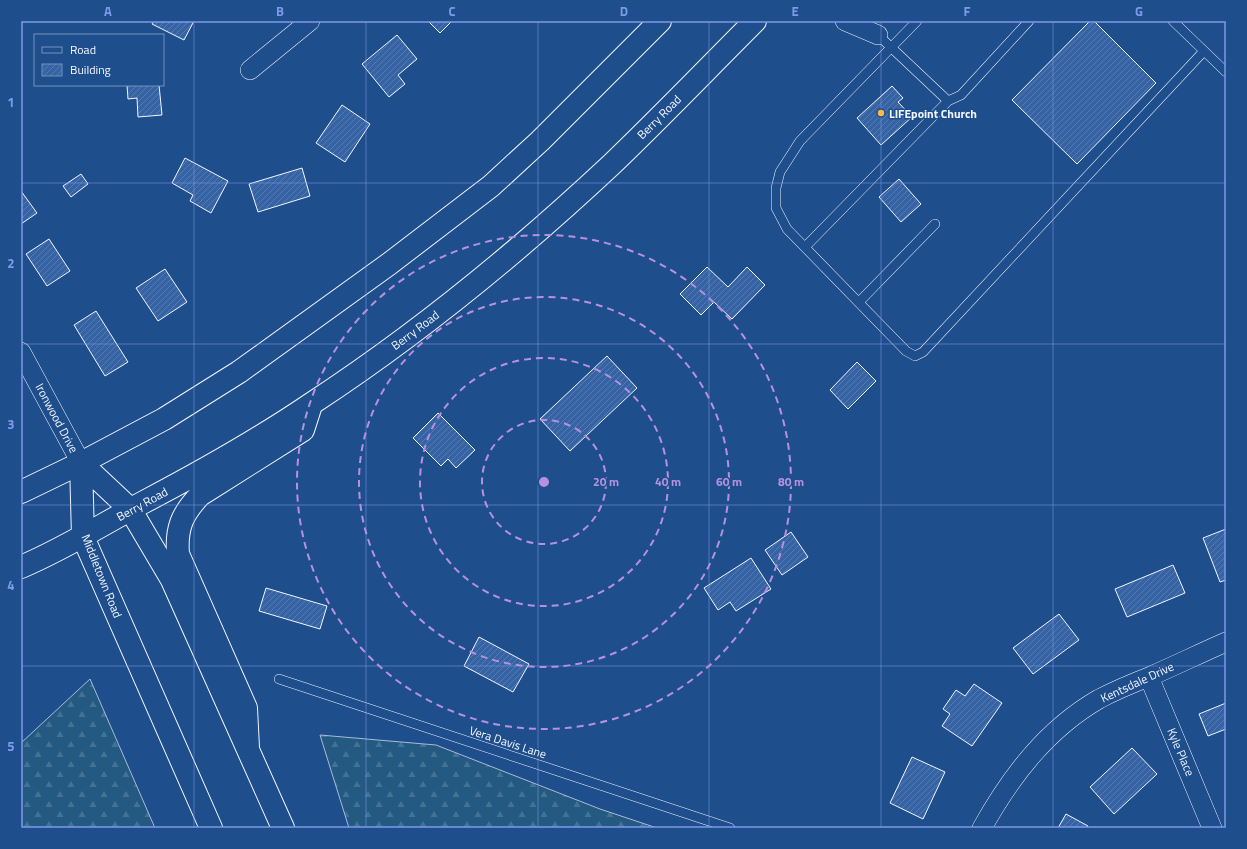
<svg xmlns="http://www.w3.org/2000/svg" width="1247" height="849" font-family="'Titillium Web',sans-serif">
<defs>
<pattern id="forest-firs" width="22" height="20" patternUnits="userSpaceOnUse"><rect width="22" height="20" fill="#245a82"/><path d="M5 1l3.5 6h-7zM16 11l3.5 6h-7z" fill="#447295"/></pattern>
<pattern id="building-hatch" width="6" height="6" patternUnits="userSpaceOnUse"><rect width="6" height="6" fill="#3563a3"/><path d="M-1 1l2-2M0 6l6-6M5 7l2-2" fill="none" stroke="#537ab1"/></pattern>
</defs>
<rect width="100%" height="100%" fill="#1f4e8c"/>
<path fill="url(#forest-firs)" stroke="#a8bbd7" d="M90,679L155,828H21V743Z
M320,735L436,745L600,809L657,828H349Z"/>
<path fill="url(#building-hatch)" stroke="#f2f6ff" d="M154,21H194L184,40L152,24Z
M428,21H452L440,33Z
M1090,21H1094L1156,83L1077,164L1012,100Z
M397,35L417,59L398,75L405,84L389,97L362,64Z
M127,85H159L162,115L138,117L137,98L128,99Z
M892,86L903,98L898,102L912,117L881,145L857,118Z
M342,105L370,124L345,162L316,143Z
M185,158L228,181L211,213L190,201L193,195L172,183Z
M302,168L310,196L258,212L249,184Z
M81,174L88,184L71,197L63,186Z
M899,179L921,204L901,222L879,197Z
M21,191L37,213L21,224Z
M49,239L70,271L47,286L26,254Z
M707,267L728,287L747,267L765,285L732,319L714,302L701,315L680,294Z
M165,269L187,302L158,321L136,288Z
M96,311L128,362L105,376L74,325Z
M607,356L637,388L570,451L540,419Z
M857,362L876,381L848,409L830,390Z
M438,413L475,450L456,468L448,459L441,466L413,438Z
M1226,529V580L1220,582L1203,538Z
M791,532L808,557L782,575L765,550Z
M751,558L771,589L736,611L730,602L718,610L704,588Z
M1173,565L1185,593L1127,617L1115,589Z
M266,588L327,606L320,629L259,611Z
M1059,614L1079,640L1033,674L1013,648Z
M479,637L529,664L513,692L464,666Z
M974,684L1002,703L972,746L942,726L950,714L943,709L956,690L965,696Z
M1226,703V729L1208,736L1199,714Z
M1132,748L1157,774L1114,814L1090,787Z
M912,757L945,772L923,819L890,803Z
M1066,814L1088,826L1087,828H1058Z"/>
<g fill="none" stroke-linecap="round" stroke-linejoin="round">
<g stroke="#f2f6ff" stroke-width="10">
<path id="lane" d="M917,21L800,141L780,172L776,188V208L787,229L906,351L915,356L923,352L1204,51
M1173,21L1226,72
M878,35L948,101L961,95L1029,21
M805,247L948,101
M859,302L935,224
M279,679L730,828"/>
</g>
<g stroke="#f2f6ff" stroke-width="20">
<path id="street" d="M845,21L878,35
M250,70L310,21
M21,352L81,463
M1149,677L1212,828
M982,828C1011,776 1047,729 1099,699C1116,690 1133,683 1151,676C1176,665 1201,653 1226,642"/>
</g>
<g stroke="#f2f6ff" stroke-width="24">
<path id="secondary" d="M81,463L130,509L172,580L283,828
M81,463L83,537L211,828"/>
</g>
<g stroke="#f2f6ff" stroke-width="24">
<path id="highway" d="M21,492L81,463L164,419L239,372L389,264L491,186L540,141L660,21
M21,567C64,549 103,524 144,502C201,472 258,440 311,404C418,334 518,252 611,165C660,118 707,69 755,21
M248,748L246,708L178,554C176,528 182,514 200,495L303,430L311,405"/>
</g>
<use href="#lane" stroke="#1f4e8c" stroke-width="9"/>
<use href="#street" stroke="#1f4e8c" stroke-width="19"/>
<use href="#secondary" stroke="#1f4e8c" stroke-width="22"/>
<use href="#highway" stroke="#1f4e8c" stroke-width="22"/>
</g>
<path fill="none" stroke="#7d9aea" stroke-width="1" stroke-opacity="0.55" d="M194,21V828M366,21V828M538,21V828M709,21V828M881,21V828M1053,21V828M21,183H1226M21,344H1226M21,505H1226M21,666H1226"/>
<g fill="none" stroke="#b691df" stroke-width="2" stroke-dasharray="7 5">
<circle cx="544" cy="482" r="62"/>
<circle cx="544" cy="482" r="124"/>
<circle cx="544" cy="482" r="185"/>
<circle cx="544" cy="482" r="247"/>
</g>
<circle fill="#ffb74d" stroke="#1f4e8c" stroke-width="1.5" cx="881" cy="113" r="4"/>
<g text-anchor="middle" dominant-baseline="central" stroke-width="3" stroke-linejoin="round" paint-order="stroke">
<g font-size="12" font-weight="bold" fill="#f2f6ff" stroke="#1f4e8c" text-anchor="start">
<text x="889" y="113">LIFEpoint Church</text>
</g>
<g font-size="12" fill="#f2f6ff" stroke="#1f4e8c">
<text transform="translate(659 117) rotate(-45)">Berry Road</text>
<text transform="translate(415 330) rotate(-37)">Berry Road</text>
<text transform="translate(57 418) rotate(62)">Ironwood Drive</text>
<text transform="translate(142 504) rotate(-29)">Berry Road</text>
<text transform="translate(102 576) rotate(68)">Middletown Road</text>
<text transform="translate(1137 682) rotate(-25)">Kentsdale Drive</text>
<text transform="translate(508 742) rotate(18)">Vera Davis Lane</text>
<text transform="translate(1181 752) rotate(67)">Kyle Place</text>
</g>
</g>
<circle cx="544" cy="482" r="6" fill="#b691df" stroke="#1f4e8c" stroke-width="2"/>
<g font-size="12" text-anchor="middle" font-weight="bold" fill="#b691df" stroke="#1f4e8c" stroke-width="3" stroke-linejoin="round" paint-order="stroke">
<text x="606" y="486">20 m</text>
<text x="668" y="486">40 m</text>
<text x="729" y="486">60 m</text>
<text x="791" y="486">80 m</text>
</g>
<rect width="1247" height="849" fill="none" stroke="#1f4e8c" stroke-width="44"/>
<rect x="34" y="34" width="130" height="52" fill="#1f4e8c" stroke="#7391ba"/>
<rect x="42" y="47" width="20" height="6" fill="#1f4e8c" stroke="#7391ba"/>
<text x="70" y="54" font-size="12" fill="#f2f6ff">Road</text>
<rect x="42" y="64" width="20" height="12" fill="url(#building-hatch)" stroke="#7391ba"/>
<text x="70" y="74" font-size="12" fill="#f2f6ff">Building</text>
<rect x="22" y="22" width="1203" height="805" fill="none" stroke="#7d9aea" stroke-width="1.5"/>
<g font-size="13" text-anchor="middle" font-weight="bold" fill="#7d9aea">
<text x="108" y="16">A</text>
<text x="280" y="16">B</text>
<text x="452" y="16">C</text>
<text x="624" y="16">D</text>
<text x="795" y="16">E</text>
<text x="967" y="16">F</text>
<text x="1139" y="16">G</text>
<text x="11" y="107">1</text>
<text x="11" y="268">2</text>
<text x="11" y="429">3</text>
<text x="11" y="590">4</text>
<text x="11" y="751">5</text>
</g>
</svg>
